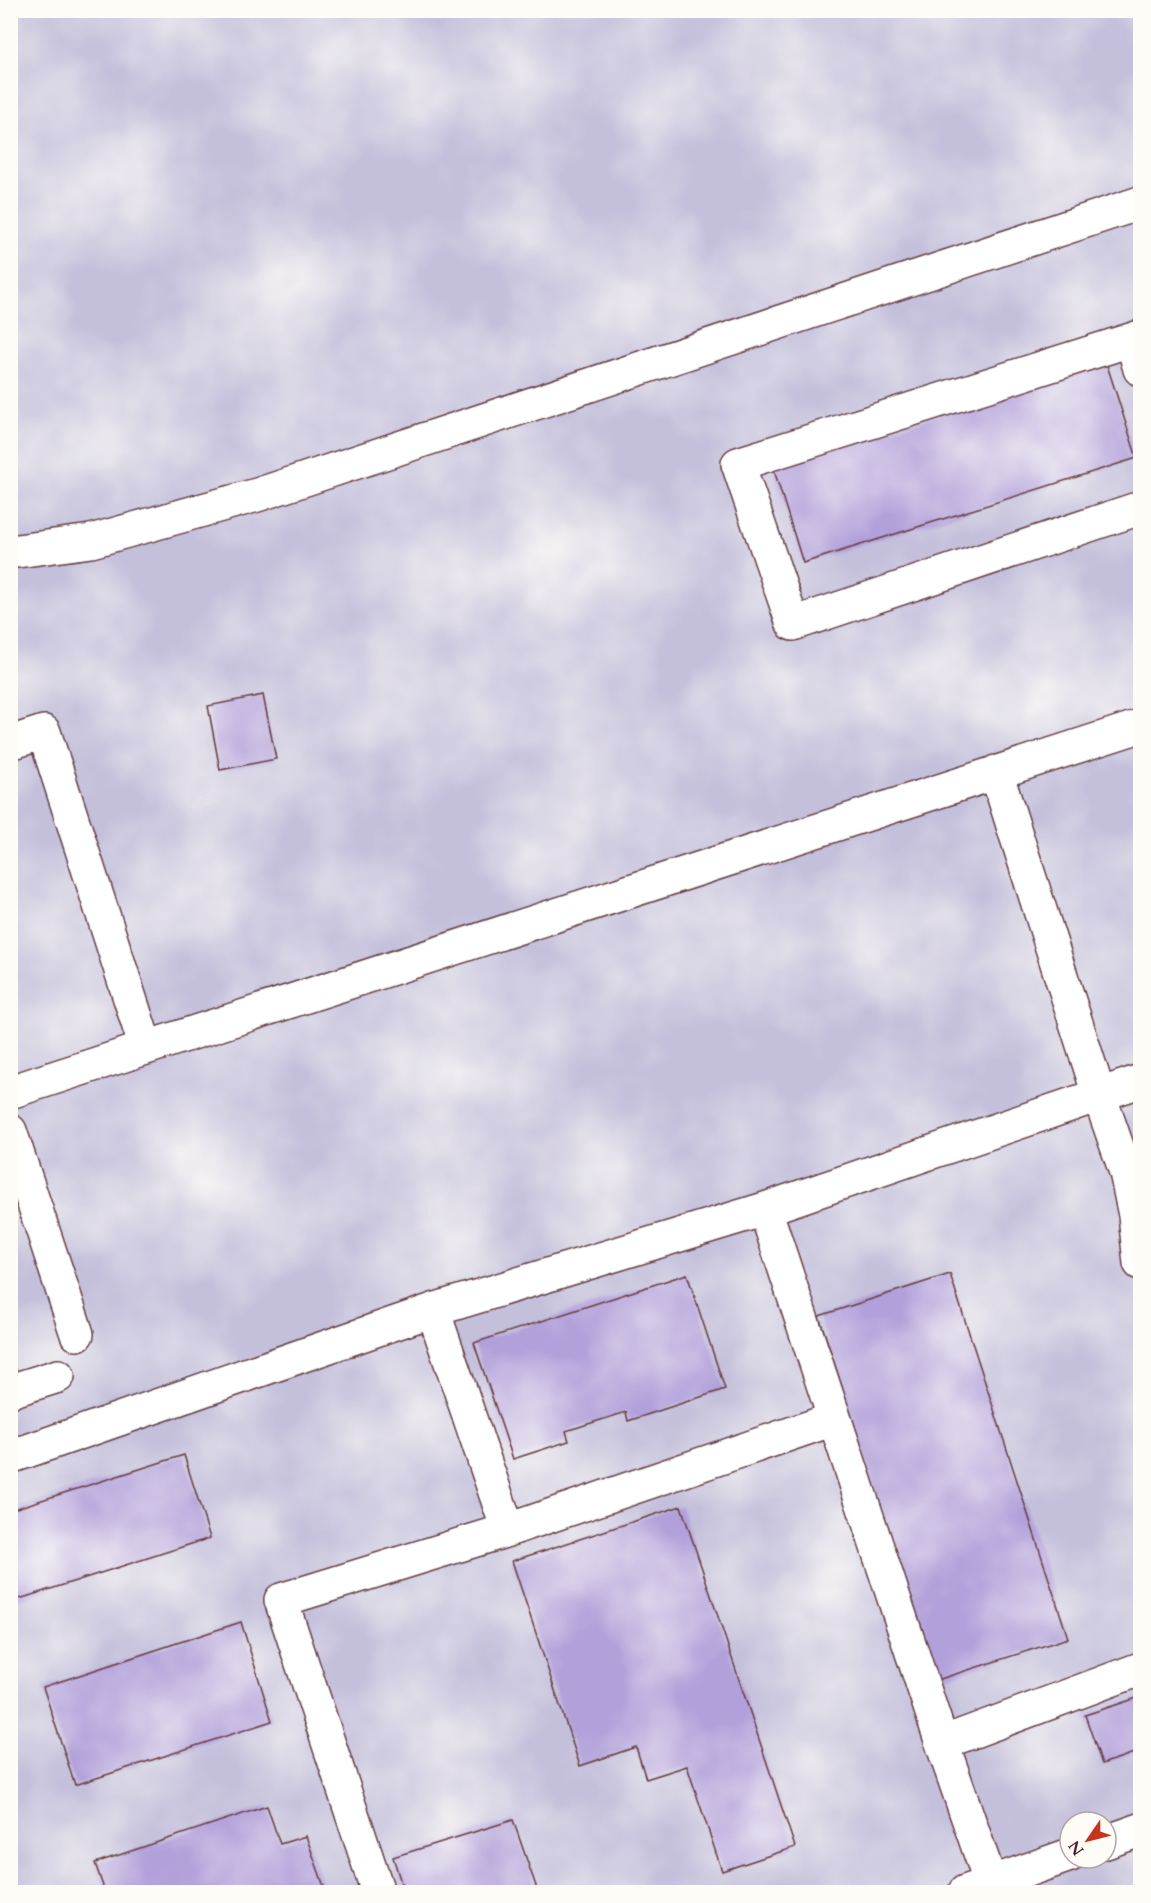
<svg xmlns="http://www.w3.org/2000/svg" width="1151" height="1903" font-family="Cardo,serif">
<rect width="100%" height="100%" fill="#fdfcf7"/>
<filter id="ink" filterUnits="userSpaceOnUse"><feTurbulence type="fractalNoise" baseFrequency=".0167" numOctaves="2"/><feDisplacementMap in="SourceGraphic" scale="12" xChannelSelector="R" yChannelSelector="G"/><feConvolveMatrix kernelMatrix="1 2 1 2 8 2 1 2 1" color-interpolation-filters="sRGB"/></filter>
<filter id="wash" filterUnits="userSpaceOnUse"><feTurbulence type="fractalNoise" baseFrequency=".008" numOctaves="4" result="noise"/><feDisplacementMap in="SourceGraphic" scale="24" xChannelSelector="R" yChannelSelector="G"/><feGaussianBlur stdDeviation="1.35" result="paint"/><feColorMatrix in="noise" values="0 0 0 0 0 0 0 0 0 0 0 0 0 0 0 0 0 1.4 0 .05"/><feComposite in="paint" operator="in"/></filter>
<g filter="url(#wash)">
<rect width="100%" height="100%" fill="#e9e3c2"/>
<path fill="#c4c0db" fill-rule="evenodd" d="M11,11H1140V1892H11ZM1070,1822H1106V1858H1070Z"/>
<g id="blocks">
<path fill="#b2a0da" d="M1106,362L1137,458L803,563L773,467Z
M263,695L276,759L220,770L208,706Z
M687,1274L725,1389L628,1421L626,1412L566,1431L569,1441L513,1459L474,1343Z
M950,1274L1068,1638L937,1680L819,1316Z
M184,1455L210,1538L10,1602V1510Z
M681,1506L795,1847L722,1871L687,1766L646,1779L636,1747L580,1766L512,1561Z
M241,1622L272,1721L75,1785L43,1687Z
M1140,1697V1751L1102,1764L1085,1715Z
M267,1806L280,1844L306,1836L326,1892H105L95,1863Z
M513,1820L538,1892H404L393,1857Z"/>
</g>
</g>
<g filter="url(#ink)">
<use href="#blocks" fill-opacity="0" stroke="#623c42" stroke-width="1.5"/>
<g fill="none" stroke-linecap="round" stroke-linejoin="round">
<g stroke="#623c42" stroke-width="36">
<path id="minor" d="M1140,337L738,464L793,624L1140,508
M1132,340L1140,369
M10,552L91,541L257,495L1140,203
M10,743L44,732L146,1048
M996,772L1099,1095L1126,1172L1135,1215L1140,1263
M10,1092L1140,726
M10,1131L77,1334
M765,1209L942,1743L991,1884
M433,1310L508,1530
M10,1391L58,1376
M10,1457L433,1310L765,1209L1140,1081
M942,1743L1140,1669
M1106,1842L1140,1830
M378,1892L281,1600L508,1530L834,1419
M965,1892L1070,1855"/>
</g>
<use href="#minor" stroke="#fff" stroke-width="33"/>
</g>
</g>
<rect width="1151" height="1903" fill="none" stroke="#fdfcf7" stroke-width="36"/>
<g transform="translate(1088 1840) rotate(235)"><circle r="28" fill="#fdfcf7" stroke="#b5a4a5" stroke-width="1.5"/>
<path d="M0-4.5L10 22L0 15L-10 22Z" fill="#c8321e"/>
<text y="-9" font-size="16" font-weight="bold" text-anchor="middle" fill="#4a1f2b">N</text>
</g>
</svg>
